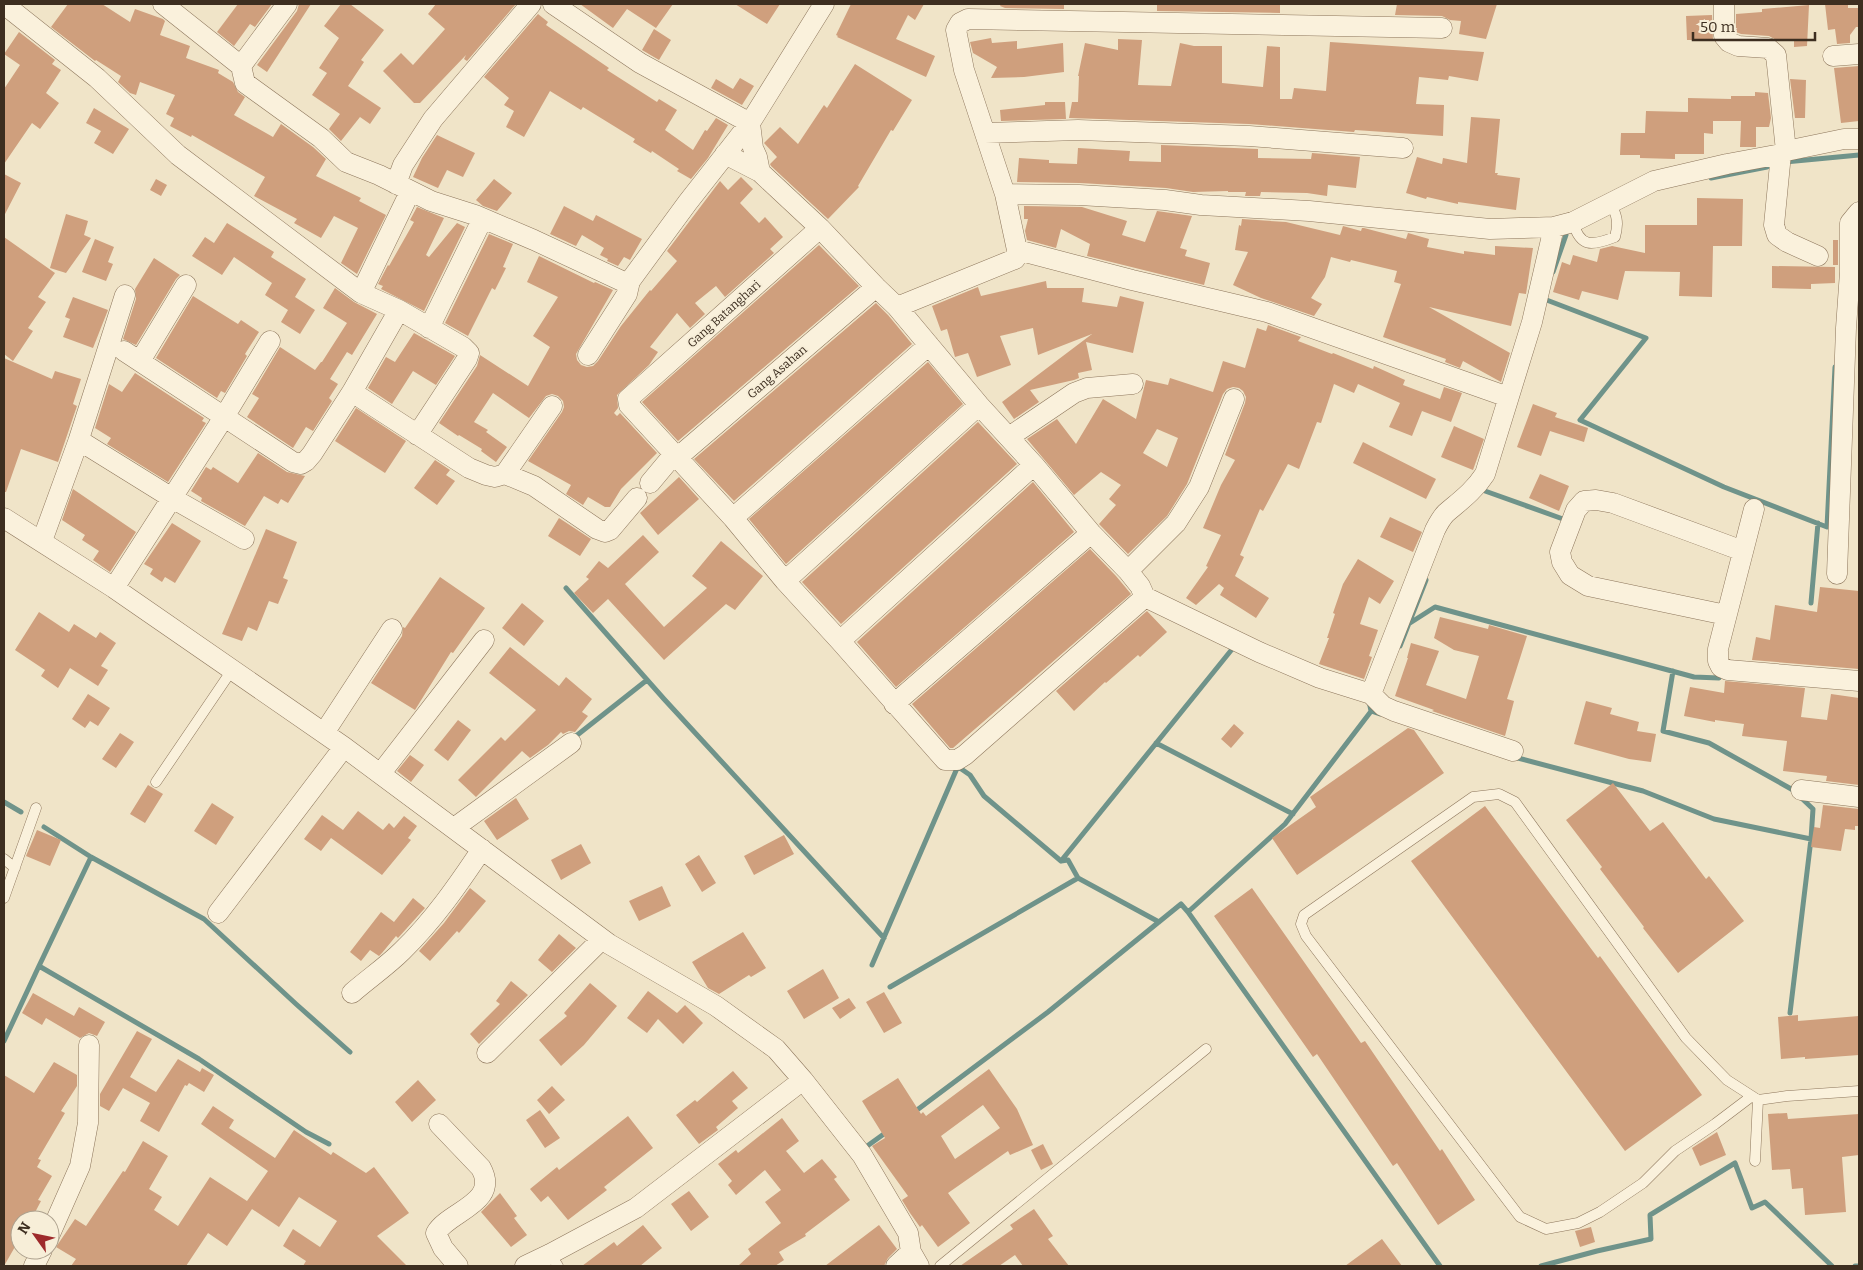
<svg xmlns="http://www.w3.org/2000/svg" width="1863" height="1270" font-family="Bitter,serif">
<rect width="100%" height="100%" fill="#f0e4c8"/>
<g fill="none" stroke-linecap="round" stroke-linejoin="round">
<path stroke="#6f938a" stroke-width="5" d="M1785,162L1859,155
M1711,178L1767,167
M1553,272L1566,235
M1544,299L1646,338L1580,420L1724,487L1827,527L1835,367
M1485,491L1563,519
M566,588L664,699L884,938
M1811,603L1818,523
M1410,623L1435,607L1694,677L1719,678
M1400,646L1426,580
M1673,671L1663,731L1709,743L1793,790L1813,809L1811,839
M1369,701L1371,711L1380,714
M576,736L647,680
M1156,743L1293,814
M1514,757L1643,791L1714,819L1811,839L1790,1013
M957,766L970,775L984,796L1061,861L1068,860L1078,878L1159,922
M4,802L21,812
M44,827L91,857L39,966L199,1059L306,1132L329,1144
M91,857L204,919L296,1004L350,1052
M1061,861L1233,648
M1188,912L1440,1266
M872,965L958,766
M890,987L1078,878
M4,1041L39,966
M913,1113L1048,1012L1181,904L1188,912L1285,824L1372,710
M863,1149L888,1131
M1541,1266L1597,1251L1651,1239L1650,1215L1735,1163L1752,1208L1765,1202L1832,1266
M1855,1266H1859"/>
</g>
<path fill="#cf9f7d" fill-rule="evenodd" d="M68,4H102L130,22L135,9L163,19L165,21L160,35L190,46L186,58L219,70L218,73L233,82L238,92L245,97L234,115L273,137L281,124L313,147L326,159L316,176L361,198L359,201L386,215L357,274L341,263L358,228L334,216L321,238L294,223L297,219L254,196L265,177L192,135L191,137L170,126L174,118L166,114L175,95L140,82L136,95L130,93L118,82L121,76L96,60L95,61L51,27Z
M238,4H272L255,27L250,24L234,46L217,32Z
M299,4H311L267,72L257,65L297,11Z
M341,4H350L384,30L361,60L364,62L348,86L381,108L370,124L360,117L341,141L329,129L340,114L312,95L327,73L319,68L339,38L324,26Z
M436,4H516L467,61L464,59L466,55L420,103H414L383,71L401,53L413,65L445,29L428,14Z
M580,4H673L656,28L627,9L613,28Z
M735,4H780L767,24Z
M851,4H924L915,20L908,15L896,39L935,56L926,77L837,37L838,36L836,35Z
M1001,4H1064V9L1005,8L1000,6Z
M1157,4H1280V13L1157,11Z
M1397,4H1497L1486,39L1459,34L1461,21L1450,20L1442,16L1395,15Z
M1825,4H1848V8H1859V27H1856L1850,35V43L1837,44L1835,29L1828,30Z
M1809,5L1807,46L1794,47V40L1778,41L1769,36L1741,34L1736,32V14L1762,12V9Z
M538,14L548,22L546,25L609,68L607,70L657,102L659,99L677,110L665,130L693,150L705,130L707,131L716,118L728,125L708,158L691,179L677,171L679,169L652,151L651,153L633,142L635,139L583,107L581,110L550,91L524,137L506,127L514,111L504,105L509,98L484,77Z
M1712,15L1713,40H1687L1686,16Z
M654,29L671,40L659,60L642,50Z
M19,32L55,60L52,64L61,70L46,93L59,103L40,129L32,123L4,164V89L20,65L4,54Z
M991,38L992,43L1017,41V49L1063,43L1064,72L1024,77L991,78L997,67L973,53L970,42Z
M1118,39L1142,40L1138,85L1171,86L1180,43L1194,46H1222V83L1263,87L1267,46L1280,47V99H1292L1294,88L1326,91L1330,42L1484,52L1478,81L1449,76L1448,80L1419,77L1416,104L1444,105L1443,136L1355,130L1354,132L1249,124L1069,118L1072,102H1078L1079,76H1078L1085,43L1118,50Z
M855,64L912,100L893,131L891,130L858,186L859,187L828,219L771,166L770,164L777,157L764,143L780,127L798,144L824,105L827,108Z
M1859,66V121L1841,123L1834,68Z
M740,78L754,86L742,105L711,88L716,79L733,89Z
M1790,79L1806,80L1805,118H1795Z
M1755,92L1768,93L1771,118L1769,127H1756V147H1740L1741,121H1713V134L1704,133V154H1675V159L1640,158V155H1620L1621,133H1645L1646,111L1688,112V98L1731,99V96H1755Z
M1045,102H1065L1066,119L1001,121L1000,110L1045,105Z
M94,108L129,129L113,154L94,143L101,131L86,123Z
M1471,117L1500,119L1495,173H1498L1497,175L1520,178L1516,210L1458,202V204L1427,197L1426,199L1406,193L1417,157L1442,164L1443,158L1467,163Z
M437,135L475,153L463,177L447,170L438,188L413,177L422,158Z
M1161,145L1258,149V158L1311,159L1312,153L1360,157L1356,188L1328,185L1327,196L1307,193L1261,192L1260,196H1245L1246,192H1228V191L1193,192L1166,188L1080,183L1017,182L1019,158L1049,160V163L1077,164L1078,148L1130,151L1129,161L1161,162Z
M4,174L21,183L4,216Z
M741,177L753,189L740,203L759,223L765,217L783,237L770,249L774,253L725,297L716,286L695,303L705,314L690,328L677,313L650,347L658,352L649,365L617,395L618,408L614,413L617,416L620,413L657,453L621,489L610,507H605L588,497L583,505L566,494L571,485L528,461L562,412L564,407L563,401L558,396L552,394L546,396L529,418L493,393L474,422L488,430L486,432L507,447L496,462L481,451L482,449L459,435L458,436L439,423L477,366L480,355L528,386L550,347L533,336L558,297L527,282L539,256L594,283L595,282L613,290L576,354L577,360L581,365L587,367L593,366L598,361L621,326L650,290L651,291L677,261L667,251L720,181L728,190Z
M156,179L167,185L161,196L150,190Z
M494,179L512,193L497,211L483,206L476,200Z
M1697,198L1743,199L1742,246H1713L1712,297L1679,296L1680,272L1625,271L1618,300L1582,291L1579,300L1553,292L1562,262L1570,265L1573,255L1597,262L1600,249L1612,246L1645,253V225H1697Z
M564,206L593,221L596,215L642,239L630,260L624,257L618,266L607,261L608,259L600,255L604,248L582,235L576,246L550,234Z
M1024,206L1082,207L1127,221L1122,235L1145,242L1157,211L1192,216L1180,248L1187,250L1185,256L1210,263L1204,285L1087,256L1090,244L1061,229L1056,248L1027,240L1025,231L1028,219H1024Z
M417,207L444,218L426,255L429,257L457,223L465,227L424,311L381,289L383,286L378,284L388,265L389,266L414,222L410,220Z
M66,214L88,221L84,235L91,238L66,273L50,268Z
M1242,219L1286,222L1340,235L1343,226L1361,231L1362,228H1364L1406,239L1408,233L1429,239L1427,247L1464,254V251L1495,255V246L1533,248L1526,294L1519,293L1511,326L1429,307L1510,353L1501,382L1463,361L1460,368L1445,362L1446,359L1383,337L1401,284L1394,282L1397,271L1351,260L1350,262L1331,257L1325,277L1311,298L1322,304L1314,316L1261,298L1233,285L1248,252L1235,250L1239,225L1241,226Z
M227,223L274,252L271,257L306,279L295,297L315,310L300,334L281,322L288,310L265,295L272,283L234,257L222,275L192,256L205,237L214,243Z
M489,234L513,244L503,267L506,268L495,290L492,288L468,336L445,323Z
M4,237L55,273L38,297L46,302L28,328L33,331L13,361L4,354Z
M95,239L114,247L108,262L113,264L106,281L82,272Z
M1833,240H1838V265H1833Z
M819,245L859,286L678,441L642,402Z
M154,258L180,275L176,279L136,345L123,339L136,299L135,289Z
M1772,266L1835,267V283L1811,284V289L1772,288Z
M1046,281L1047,288H1084L1082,302L1117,307L1120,296L1144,302L1133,353L1086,342L1092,370L1078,373L1079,378L1074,380L1030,390L1039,402L1014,419L1002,402L1092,334L1038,355L1033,328L1000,336L1011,365L977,377L968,353L955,357L947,329L941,331L932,306L978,287L981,296Z
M335,288L354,302L377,314L352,355L347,352L330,379L338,384L329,398L332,401L313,431L306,427L293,448L247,417L259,398L252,394L280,347L315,370L321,362H322L347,323L323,308Z
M193,296L238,324L241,320L259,332L245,354L247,356L225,393L221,391L217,398L156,358Z
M73,297L108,310L93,348L63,337L70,319L65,317Z
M876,303L888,315L912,344L734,501L694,459Z
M1268,325L1301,337L1298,341L1332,354L1333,353L1373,369L1374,366L1405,380L1403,385L1440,399L1444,387L1462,393L1451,422L1422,411L1412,436L1389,427L1400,403L1358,384L1354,393L1334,384L1321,423L1317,422L1299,469L1288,464L1263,511L1260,509L1240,555L1244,557L1235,576L1269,598L1256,618L1220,595L1224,588L1219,584L1196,605L1186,598L1208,567L1206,566L1221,535L1203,528L1221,485L1235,460L1225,455L1245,403L1246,397L1243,391L1239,388L1233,387L1227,389L1223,394L1187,484L1167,516L1128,554L1099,524L1116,505L1109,499L1121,485L1101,472L1074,495L1027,439L1057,419L1076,444L1103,399L1136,419L1146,380L1168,385L1170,378L1213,392L1223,361L1245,368L1257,328L1266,331ZM1157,429L1178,438L1167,467L1143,453Z
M414,333L455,356L436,385L413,371L392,404L368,388L386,357L395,362Z
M4,358L52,379L55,371L81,379L73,404L77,406L58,462L21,449L6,492H4Z
M928,362L963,404L786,564L749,519Z
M135,373L204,418L202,421L206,423L168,482L107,444L111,438L95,428L109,384L122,392Z
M1533,404L1557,413L1555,417L1588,428L1584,442L1550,431L1541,456L1517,447Z
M356,408L406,441L385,473L335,441Z
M978,422L1017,464L841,624L802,582Z
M1454,426L1484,439L1473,470L1441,457Z
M1363,442L1436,479L1426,499L1353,463Z
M258,453L287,472L305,476L288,503L281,499L278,504L264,496L245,526L201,501L202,498L191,491L206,467L211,470L213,467L238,483Z
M435,460L450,470L446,475L455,481L437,505L414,488Z
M1540,474L1569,486L1559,511L1529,498Z
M679,477L699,499L658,535L640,513Z
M1033,482L1074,532L896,687L857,642Z
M73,489L136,532L110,572L93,560L99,551L82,540L85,535L62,520Z
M1390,517L1422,532L1413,552L1380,537Z
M559,518L591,539L580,556L548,536Z
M172,523L201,541L175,583L165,577L162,582L150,574L153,569L144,564Z
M266,529L297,542L283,578L288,580L278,604L269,601L257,631L248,627L242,641L222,634Z
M643,535L659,552L625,584L664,627L707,588L692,576L721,541L763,576L735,610L726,604L664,660L608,599L593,613L574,593L589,579L586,577L599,561L608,568Z
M1090,549L1116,576L1131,594L953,748H950L912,704Z
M1358,559L1394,581L1380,604L1369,597L1360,624L1378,630L1369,656L1372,657L1364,679L1319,664L1329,638H1327L1335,614L1333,613L1343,584Z
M440,577L485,608L453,653L451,652L415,710L371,683L402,636L403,627L405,628Z
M1820,587L1859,591V669L1752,660L1756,637L1770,640L1775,605L1817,612Z
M522,603L544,621L524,646L502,628Z
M1147,611L1167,632L1140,657L1138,655L1106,683L1105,682L1074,711L1056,691Z
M39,612L69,632L74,624L96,638L100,632L116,643L101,666L108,670L98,686L70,668L58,688L41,676L45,670L15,650Z
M1440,617L1488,629L1489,625L1527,636L1507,699L1514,701L1505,736L1432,711L1434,710L1395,696L1408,658H1407L1411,643L1439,651L1426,685L1466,699L1479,656L1454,650L1434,638Z
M510,647L559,686L566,677L592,699L582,712L588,716L575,732L569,731L563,734L561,732L548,745L530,758L522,751L476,797L458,780L501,737L505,741L536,710L489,673Z
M1725,681L1805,688L1801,717L1827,720L1831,694L1859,698V785L1826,781L1827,776L1783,771L1787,741L1742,736L1744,724L1715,720V722L1684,716L1690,687L1724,693Z
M88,694L110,708L98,726L90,721L85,728L72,719Z
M1586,701L1612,708L1610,714L1639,722L1637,731L1656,734L1651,762L1629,759L1574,744Z
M458,720L471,730L448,761L434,750Z
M1234,724L1244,733L1231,748L1221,739Z
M1408,728L1414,730L1444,773L1297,875L1272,838L1316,807L1310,797Z
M120,733L134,742L116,768L102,759Z
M410,755L424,765L411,782L397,771Z
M1613,783L1650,831L1663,822L1706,879L1709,876L1744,921L1678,973L1643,928L1644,927L1600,869L1602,867L1566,820Z
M148,785L163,794L145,823L130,814Z
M516,798L529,819L497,840L484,821Z
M212,803L234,817L216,845L194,831Z
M1823,805L1859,809V826H1855V830L1845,829L1841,851L1811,847L1814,827L1820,828Z
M1485,806L1598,958L1600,956L1702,1095L1625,1151L1411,861Z
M358,811L383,830L389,823L394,828L404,816L417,826L408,838L411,840L382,875L331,838L321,851L304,839L322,815L343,830Z
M37,830L61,840L50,866L26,856Z
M784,835L794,854L754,875L744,856Z
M581,844L591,863L561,880L551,860Z
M699,855L716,883L702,892L685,864Z
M662,886L671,906L639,921L629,901Z
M470,888L486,901L459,933L457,931L430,961L419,951L444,923Z
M1252,888L1361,1043L1365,1041L1440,1151L1442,1149L1475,1200L1438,1225L1397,1163L1393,1166L1317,1054L1313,1057L1214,916Z
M413,898L425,908L398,938L396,936L382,953L379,956L370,950L361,961L350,952L381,912L394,922Z
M743,932L766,968L751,977L749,975L719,994L708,988L692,962Z
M559,934L576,948L552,972L538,960Z
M823,969L839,998L804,1019L787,991Z
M511,981L528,995L479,1044L470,1034L500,1004L496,1001Z
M590,983L617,1006L584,1045L561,1066L539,1040L567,1016L564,1013Z
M648,991L677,1013L685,1005L703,1023L683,1044L658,1019L647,1033L627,1018Z
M884,992L902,1023L884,1033L866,1002Z
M33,993L74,1016L79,1007L105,1022L97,1036L89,1033L80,1038L46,1018L42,1025L22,1013Z
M849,998L856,1008L840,1019L832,1008Z
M1798,1015V1021L1859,1016V1055L1805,1059V1057L1781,1059L1778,1017Z
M137,1031L152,1039L130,1077L156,1092L178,1059L200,1072L202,1068L214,1075L204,1092L189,1083L187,1086L185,1085L159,1132L140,1121L150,1103L123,1088L109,1111L100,1106V1094Z
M54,1062L77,1075V1086L61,1111L65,1113L38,1159L41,1160L37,1167L52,1176L38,1200L41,1201L31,1220H20V1238L4,1266V1075L34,1093Z
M989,1069L1017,1109L1033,1145L1010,1155L1008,1151L948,1193L970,1223L938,1247L922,1225L920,1227L910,1213L902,1200L908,1196L872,1146L885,1138L862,1101L898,1078L921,1114L923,1112L926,1116ZM983,1105L1000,1128L955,1159L941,1136Z
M733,1071L748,1088L732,1101L738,1108L716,1127L718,1130L699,1144L676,1115L695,1100L697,1102Z
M418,1080L436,1100L412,1122L395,1102Z
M552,1086L565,1100L549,1114L537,1100Z
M213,1106L234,1120L229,1128L275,1158L294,1130L331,1155L333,1152L366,1173L374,1167L409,1213L377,1236L407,1266H303L306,1261L283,1246L293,1229L320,1247L337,1221L299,1197L279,1227L252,1209L227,1246L208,1233L186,1266H71L76,1259L56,1247L75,1219L86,1226L123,1171L125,1172L143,1141L168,1156L149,1189L162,1197L154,1210L178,1226L210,1177L247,1201L268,1171L201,1124Z
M540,1110L560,1138L545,1148L526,1120Z
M1787,1113L1788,1119L1859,1114V1155L1842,1157L1846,1212L1805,1215L1803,1188L1792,1189L1790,1169L1772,1170L1768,1114Z
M628,1116L653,1148L604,1187L607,1190L568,1220L548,1196L541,1202L530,1189L557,1167L559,1170Z
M782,1118L799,1141L786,1151L804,1173L822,1159L837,1177L834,1179L850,1200L805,1234L806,1236L779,1252L784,1260L775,1266H738L751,1254L748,1249L781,1223L765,1202L781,1190L765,1170L736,1195L728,1185L732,1181L718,1164L736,1150L738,1153Z
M1717,1132L1726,1155L1700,1166L1692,1148Z
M1043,1144L1053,1164L1041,1170L1031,1150Z
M689,1191L709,1217L691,1231L671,1204Z
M500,1193L517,1216L514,1218L527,1235L511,1247L481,1212Z
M1034,1209L1053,1236L1048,1239L1069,1266H1023L1015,1255L999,1266H960L1013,1229L1010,1225Z
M643,1225L662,1248L640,1266H582L614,1242L617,1246Z
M879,1225L897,1249L888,1258L884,1266H825Z
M1591,1227L1595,1242L1580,1247L1575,1231Z
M1382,1239L1402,1266H1345Z"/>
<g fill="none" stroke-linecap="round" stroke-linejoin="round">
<g stroke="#8d765c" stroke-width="11">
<path id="lane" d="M1573,222C1580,248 1592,246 1615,237C1619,223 1617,215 1610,202
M156,782L232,670
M4,859L15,868
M4,898L36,808
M1752,1096L1715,1124L1675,1151L1643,1183L1600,1212L1578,1223L1546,1229L1520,1217L1306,936L1301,924L1304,915L1473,797L1499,794L1515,802L1686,1038L1727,1080L1758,1100
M1755,1161L1758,1100L1787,1096L1859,1091
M550,1254L558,1266
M940,1266L1206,1049"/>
</g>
<g stroke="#8d765c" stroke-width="21">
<path id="street" d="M163,4L241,66L245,83L321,138L346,162L379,175L431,201L475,215L534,240L624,282L630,281
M553,4L640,63L750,123L688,202L630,281L627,294L588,355
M824,4L750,123L753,148L757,157L760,172L820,228L876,287L897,307L979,405L1034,465L1091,533L1128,571L1140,586L1145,597L1259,652L1320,678L1371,694
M1724,4V36L1729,42L1738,46L1768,48L1776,55L1786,151
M5,5L97,78L178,155L361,293
M1833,56L1859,54
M241,66L287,4
M985,133L1078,130L1249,136L1403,148
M725,154L760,172
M1781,154L1774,225L1777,235L1787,242L1818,256
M396,184L403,165L433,119L531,4
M1005,194L1079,195L1165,200L1201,205L1309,211L1490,229L1554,227L1573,222L1654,181L1727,164L1781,154L1786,151L1844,139H1859
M408,196L361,293L399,310L463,347L469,353L467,359L417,435
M820,228L628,399L629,405L733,518L785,581L840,641L945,760H957L965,755L1145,597
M1017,250L1132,280L1267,312L1508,397
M897,307L1015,259L1017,250L1005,194L964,70L956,30L960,23L968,19L1442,28
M429,328L480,224
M124,351L293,462L301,464L306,461L312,454L352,392L399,310
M140,361L186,285
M352,392L469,468L486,475L495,477L505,474L534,486L597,529L605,532L610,530L637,498
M1009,437L1074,393L1087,388L1133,384
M85,444L172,498L244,539
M678,457L876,287
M505,474L552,406
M650,483L675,453
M1754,509L1718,649V661L1721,667L1728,670L1859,681
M4,518L114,588L344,747L609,944L716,1006L776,1049L803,1080L862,1155L908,1233L911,1252L919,1266
M733,518L929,345
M42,541L78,442L125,295
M1128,571L1176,523L1199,487L1234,399
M1837,574L1846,328L1850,272V223L1859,212
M785,581L979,405
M114,588L224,417L270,341
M1726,615L1588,586L1570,575L1562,562L1560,552L1576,510L1584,501L1596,500L1613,503L1743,551
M840,641L1034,465
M894,704L1091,533
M324,733L392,629
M1513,751L1394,711L1383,706L1371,694L1435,530C1438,524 1441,518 1446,513C1460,501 1474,491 1485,474L1532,322L1554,227
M381,773L484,640
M1801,790L1859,797
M454,828L571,743
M218,913L344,747
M352,993C368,979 387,966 402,951C433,921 458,885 482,849
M487,1053L602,939
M439,1124L481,1168C500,1203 449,1211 436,1233L443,1248L458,1266
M50,1234L80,1166L88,1123L89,1045
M34,1266L42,1250
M525,1266L550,1254L636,1208L803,1080
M896,1266L911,1252"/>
</g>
<use href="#lane" stroke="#faf1dc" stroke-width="10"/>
<use href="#street" stroke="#faf1dc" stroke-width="20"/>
</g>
<g text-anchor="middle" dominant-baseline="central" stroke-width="4" stroke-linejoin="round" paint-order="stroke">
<g font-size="12" fill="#3d2e20" stroke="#f7eed8">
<text transform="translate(724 314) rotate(-42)">Gang Batanghari</text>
<text transform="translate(777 372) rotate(-41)">Gang Asahan</text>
</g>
</g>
<rect width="1863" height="1270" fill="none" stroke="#3d2e20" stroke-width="10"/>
<g transform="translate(35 1235) rotate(303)"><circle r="24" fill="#f7eed8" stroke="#ada18e"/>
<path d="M0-4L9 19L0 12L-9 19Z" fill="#9e2a2b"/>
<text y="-8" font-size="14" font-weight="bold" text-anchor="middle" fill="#3d2e20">N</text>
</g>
<path d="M1693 32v8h122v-8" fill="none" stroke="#3d2e20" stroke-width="2.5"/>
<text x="1700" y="32" font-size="15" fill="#3d2e20" stroke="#f7eed8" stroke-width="4" paint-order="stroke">50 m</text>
</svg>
